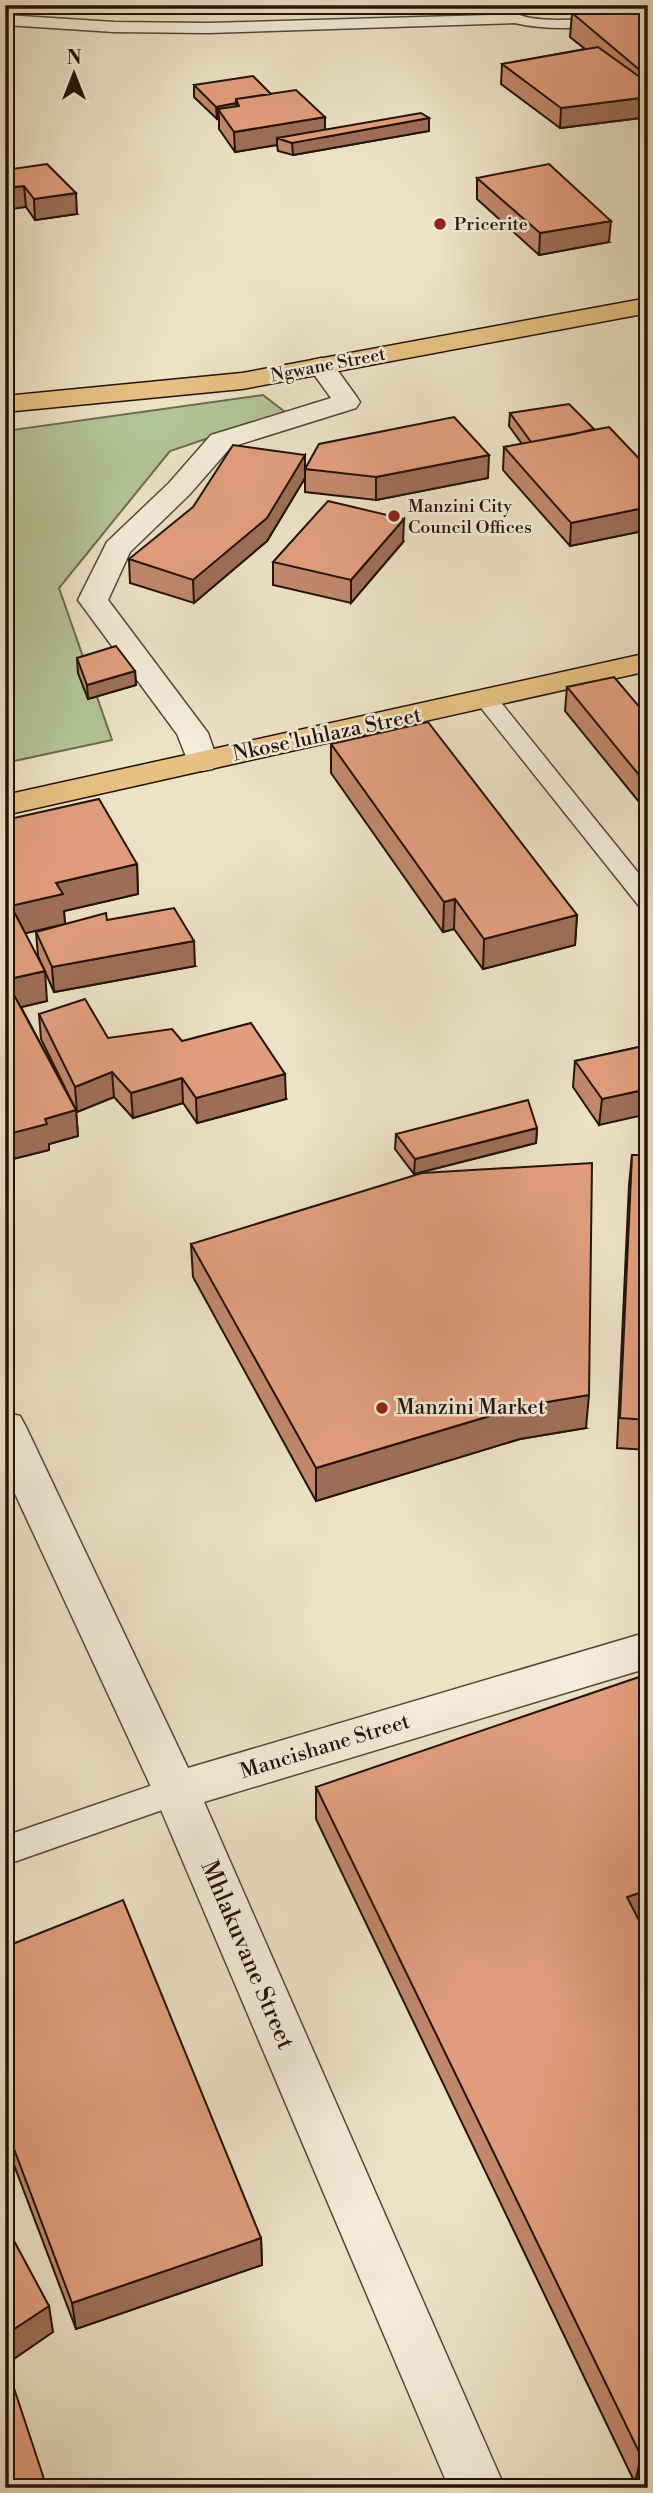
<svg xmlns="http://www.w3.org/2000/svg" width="653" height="2493" font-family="'Libre Bodoni',serif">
<rect width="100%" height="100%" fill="#ece2c6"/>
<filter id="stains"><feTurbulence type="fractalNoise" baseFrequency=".00286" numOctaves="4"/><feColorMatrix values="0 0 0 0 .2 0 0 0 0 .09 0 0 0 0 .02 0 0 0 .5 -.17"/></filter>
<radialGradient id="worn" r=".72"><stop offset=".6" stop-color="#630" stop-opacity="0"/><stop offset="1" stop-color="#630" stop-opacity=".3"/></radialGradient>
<path fill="#b4c498" stroke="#6c6b50" stroke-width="2" d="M263,395L285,412L170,451L59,588L112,740L5,763V431Z"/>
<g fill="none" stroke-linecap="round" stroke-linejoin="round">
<g stroke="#564638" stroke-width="3">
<path id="service" d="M494,6C507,10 518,16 531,18C570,24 610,15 648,9V19C603,26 559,33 514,23L208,33L114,32L5,25V15L114,22L208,23L491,15L486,11Z
M486,692L494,694L648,885V908L639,906L478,704L475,699L478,694Z
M176,1777L188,1781L193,1791L188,1801L5,1865V1836Z"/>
</g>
<g stroke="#564638" stroke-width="3">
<path id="minor" d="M321,358L330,360L356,396L360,402L356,408L231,447L189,495L130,552L108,600L208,733L218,762L213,769L202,771L191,769L177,734L78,600L107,542L169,483L211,435L331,398L308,366L312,360Z
M5,1412L20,1416L26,1427L188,1768L648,1632V1668L204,1802L505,2488H449L153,1791L5,1472Z"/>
</g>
<g stroke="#241209" stroke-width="3">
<path id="primary" d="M648,298V313L242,389L5,412V396L242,373Z
M648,653V671L5,815V795Z"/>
</g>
<use href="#service" fill="#f3ecda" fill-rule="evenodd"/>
<use href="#minor" fill="#f3ecda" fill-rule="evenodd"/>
<use href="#primary" fill="#e6c183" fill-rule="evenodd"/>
</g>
<path fill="#c2886c" stroke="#241209" stroke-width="2" d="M648,5V117L560,128L501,84L502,64L585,49L570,37L572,13Z
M194,85L271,94L325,130L429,118V131L293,155L278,151L277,145L235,152L219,129V118L217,119L194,97Z
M5,170L77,214L35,220L26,207Z
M477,178L609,242L539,255L477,199Z
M510,413L594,429V430L648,468V530L570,546L503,470L504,447L522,444L509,426Z
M305,455V478L267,541L194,603L130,583L129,559Z
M305,469L488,478L376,500L305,492Z
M403,542L351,603L273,585V562Z
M77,658L135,671L136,685L88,699L78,673Z
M567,687L648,717V813L565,711Z
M331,744L577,915L575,945L483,969L454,929L443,932L331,773Z
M5,820L137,864L138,894L64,911L65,924L107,920L195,966L54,992L38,956L36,932L61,925L25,933L47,1001L21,1007L76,1110L78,1136L49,1144V1150L5,1161Z
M39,1014L108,1038L182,1041L286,1099L197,1123L183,1103L133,1118L114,1097L77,1112L41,1039Z
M648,1045L599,1125L573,1087L575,1061Z
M537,1128L536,1143L414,1174L395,1149L396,1134Z
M632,1155H648V1450L617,1448L629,1185Z
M191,1244L586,1428L520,1439L316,1501L193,1277Z
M316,1787L640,1923L648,1938V2478L635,2483L316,1819Z
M5,1947L261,2238L262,2265L76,2329L5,2141Z"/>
<path fill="#9e6f58" stroke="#241209" stroke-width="2" d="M648,97V117L560,128L561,108Z
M236,103L237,115L218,109L219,118L217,119L216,107Z
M325,117V137L429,118V131L293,155L292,143L277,138V145L235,152L234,132Z
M24,186L26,207L5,210V188Z
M76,193L77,214L35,220L34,199Z
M611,221L609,242L539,255L540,233Z
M305,455V478L267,541L194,603L193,580Z
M489,455L488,478L376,500V477Z
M648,507V530L570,546L571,523Z
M404,519L403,542L351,603V580Z
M135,671L136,685L88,699L87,685Z
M137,864L138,894L64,911L65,924L14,936L11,906L56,883Z
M455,899L454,929L443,932L444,902Z
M577,915L575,945L483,969L484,939Z
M194,941L195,966L54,992L52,967Z
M45,971L47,1001L5,1011V980Z
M112,1072L114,1097L77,1112L75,1087Z
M285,1074L286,1099L197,1123L196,1098Z
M182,1078L183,1103L133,1118L131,1093Z
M648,1089V1114L599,1125L602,1099Z
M76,1110L78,1136L49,1144V1150L5,1161V1135L45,1119Z
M537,1128L536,1143L414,1174L415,1159Z
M589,1395L586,1428L520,1439L316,1501V1468L523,1406Z
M648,1890V1920L623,1929L627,1897Z
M261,2238L262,2265L76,2329L72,2303Z
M49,2306L53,2332L5,2365V2335Z
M648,2453V2478L635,2483L641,2456Z"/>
<path fill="#e19e7e" stroke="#241209" stroke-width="2" d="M626,5H648V77L572,13Z
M598,47L648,83V97L561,108L502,64Z
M253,76L271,94L236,99V103L216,107L194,85Z
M296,90L325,117L234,132L218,109L239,106L236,99Z
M421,113L429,118L292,143L277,138Z
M47,164L76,193L34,199L24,186L5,188V170Z
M549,164L611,221L540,233L477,178Z
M569,404L594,429L575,434L531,442L510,413Z
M454,417L489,455L376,477L305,469L319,444Z
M609,427L648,468V507L571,523L504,447Z
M233,445L305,455L267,518L193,580L129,559L193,507Z
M328,501L404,519L351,580L273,562Z
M116,646L135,671L87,685L77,658Z
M614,677L648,717V786L567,687Z
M428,722L577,915L484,939L455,899L444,902L331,744Z
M99,799L137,864L56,883L63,894L11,906L45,971L5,980V820Z
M174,908L194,941L52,967L36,932L106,913L107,920Z
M14,995L76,1110L45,1119L47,1124L5,1135V997Z
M85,999L108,1038L172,1029L182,1041L251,1023L285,1074L196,1098L182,1078L131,1093L112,1072L75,1087L39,1014Z
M648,1045V1089L602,1099L575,1061Z
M528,1100L537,1128L415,1159L396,1134Z
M632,1155H648V1420L620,1418Z
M592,1163L589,1395L523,1406L316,1468L191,1244L422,1173Z
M648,1674V1890L627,1897L648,1938V2453L641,2456L316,1787Z
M123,1900L261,2238L72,2303L5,2125V1947Z
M5,2224L49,2306L5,2335Z
M5,2361L47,2488H5Z"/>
<g fill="#8f2418" stroke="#f3ecda" stroke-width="2.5">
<circle cx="440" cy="224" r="7"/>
<circle cx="394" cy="516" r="7"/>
<circle cx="382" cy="1408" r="7"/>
</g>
<g text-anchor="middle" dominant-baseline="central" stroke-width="5" stroke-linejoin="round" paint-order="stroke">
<g font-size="18" fill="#241209" stroke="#f3ecda" text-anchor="start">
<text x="454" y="224">Pricerite</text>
<text x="408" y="506">Manzini City<tspan x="408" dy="21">Council Offices</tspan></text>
</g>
<g font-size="18" fill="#241209" stroke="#f3ecda">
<text transform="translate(328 365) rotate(-11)">Ngwane Street</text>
</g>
<g font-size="21" fill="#241209" stroke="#f3ecda">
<text transform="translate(327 735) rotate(-12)">Nkose'luhlaza Street</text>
<text transform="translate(325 1747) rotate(-17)">Mancishane Street</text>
</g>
<g font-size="21" fill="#241209" stroke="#f3ecda" text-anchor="start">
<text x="396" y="1408">Manzini Market</text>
</g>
<g font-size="24" fill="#241209" stroke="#f3ecda">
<text transform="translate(247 1955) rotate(67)">Mhlakuvane Street</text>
</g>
</g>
<rect width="653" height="2493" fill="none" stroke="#ece2c6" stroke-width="28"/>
<rect x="7" y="7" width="639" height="2479" fill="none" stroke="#241209" stroke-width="3.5"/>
<rect x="14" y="14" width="625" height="2465" fill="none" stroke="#241209" stroke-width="2"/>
<g transform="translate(74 74)" stroke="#f3ecda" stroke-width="5" paint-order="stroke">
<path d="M0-5L12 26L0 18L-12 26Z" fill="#241209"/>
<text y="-10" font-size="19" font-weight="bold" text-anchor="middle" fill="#241209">N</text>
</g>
<rect width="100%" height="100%" filter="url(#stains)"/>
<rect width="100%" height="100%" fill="url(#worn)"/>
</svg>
